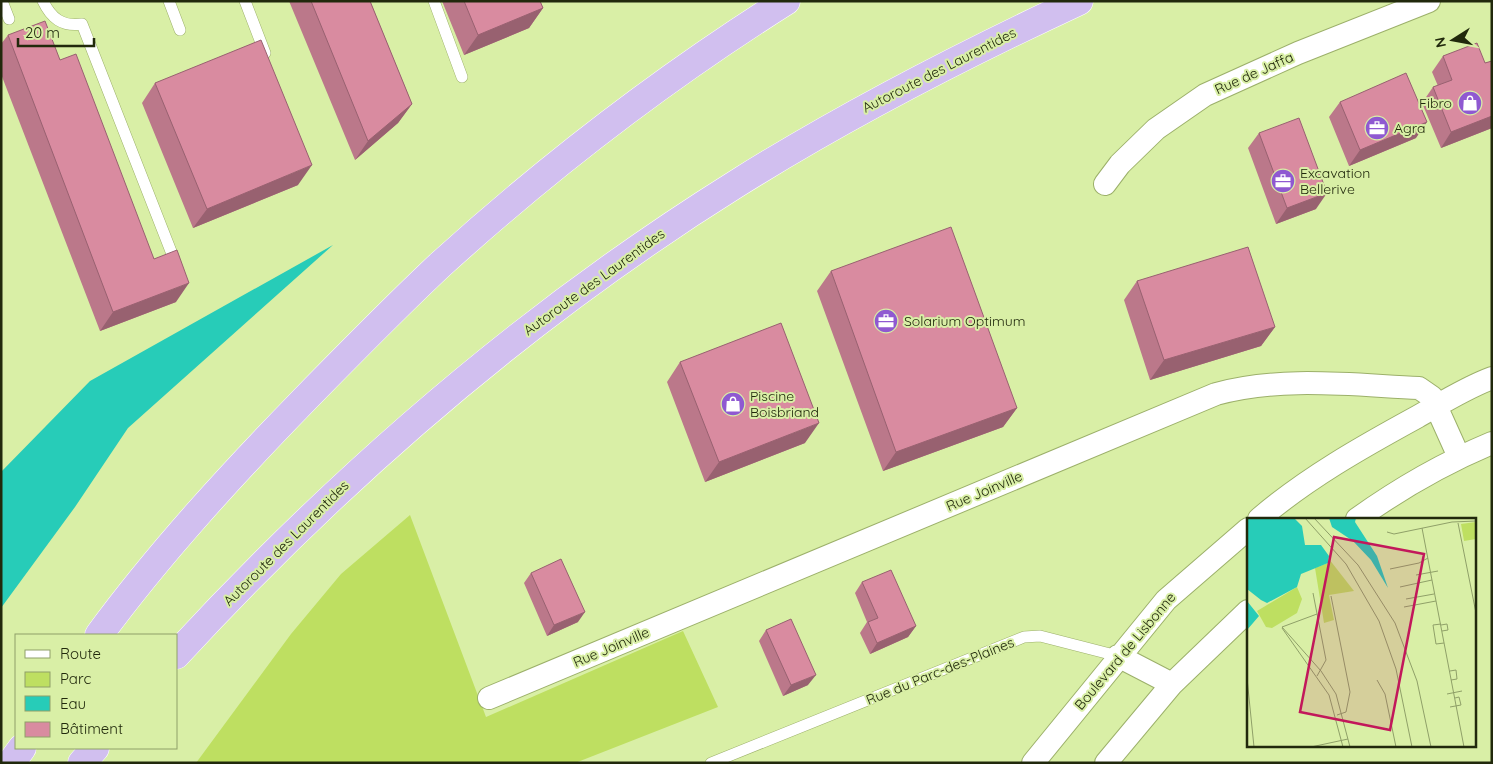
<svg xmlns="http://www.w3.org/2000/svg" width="1493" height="764" font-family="Quicksand,sans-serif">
<rect width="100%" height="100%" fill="#d9efa6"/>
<path fill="#bedf61" d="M410,515L486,717L683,631L718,707L575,763H196L291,634L341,574Z"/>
<path fill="#27ccb8" d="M333,245L128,428L75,507L1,608V472L90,381Z"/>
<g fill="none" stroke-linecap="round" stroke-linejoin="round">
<g stroke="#9cb06a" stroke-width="12">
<path id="lane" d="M2,1L9,19
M43,1C51,18 62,27 82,24L174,259
M169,1L180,30
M245,1L265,53
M434,1L462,77
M711,763L1024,637L1040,636L1118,656"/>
</g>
<g stroke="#9cb06a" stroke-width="24">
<path id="street" d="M1105,184L1120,164L1156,129L1205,95L1298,53L1429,1
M1259,519C1307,478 1362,447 1417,417C1442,403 1465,388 1492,378
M1357,519C1399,489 1444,463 1492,443
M1118,656L1172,684
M489,698L1216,394C1282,376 1351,385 1419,388L1432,397L1459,457
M1033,763L1166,600L1248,529
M1106,763L1172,684L1248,611"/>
</g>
<g stroke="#fff" stroke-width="29">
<path id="highway" d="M99,635C160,552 232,474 304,400C349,354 394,308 441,264C548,167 664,78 786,1
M176,655C342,475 528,314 736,184C846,115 961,56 1079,1
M11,763L22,748
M82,763L95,748"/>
</g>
<use href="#lane" stroke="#fff" stroke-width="11"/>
<use href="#street" stroke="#fff" stroke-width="22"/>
<use href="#highway" stroke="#d1bfef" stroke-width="28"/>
</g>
<path fill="#bb788a" d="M289,1H370L412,104L398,123L355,160Z
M442,1H540L543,8L529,28L464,55Z
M8,35L60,60L154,259L176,302L100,331L1,74V44Z
M1443,56L1485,63L1492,61V128L1441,148L1422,103L1433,87L1438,86L1432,72Z
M155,83L298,185L193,228L142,103Z
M1340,102L1416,138L1349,166L1329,117Z
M1259,133L1316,209L1276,224L1248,148Z
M831,271L1017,408L1003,427L883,471L817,291Z
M1137,281L1275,327L1261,346L1150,380L1124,300Z
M680,362L805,443L705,482L667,382Z
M531,573L578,622L547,636L524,583Z
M862,582L916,626L908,637L870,654L860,633L867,622L855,593Z
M766,630L808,685L783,696L759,641Z"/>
<path fill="#986170" d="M543,8L529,28L464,55L478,35Z
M412,104L398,123L355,160L368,141Z
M1492,116V128L1441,148L1451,132Z
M1427,122L1416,138L1349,166L1360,150Z
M312,165L298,185L193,228L207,209Z
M1327,193L1316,209L1276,224L1287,208Z
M189,283L176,302L100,331L113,312Z
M1275,327L1261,346L1150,380L1164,360Z
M1017,408L1003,427L883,471L896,452Z
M819,423L805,443L705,482L719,462Z
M585,612L578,622L547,636L554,625Z
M916,626L908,637L870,654L877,643Z
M816,675L808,685L783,696L791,685Z"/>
<path fill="#d98ba0" stroke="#986170" d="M311,1H370L412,104L368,141Z
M464,1H540L543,8L478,35Z
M45,21L60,60L76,54L154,259L177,250L189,283L113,312L8,35Z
M261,40L312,165L207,209L155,83Z
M1477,43L1485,63L1492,61V116L1451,132L1433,87L1452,80L1443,56Z
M1406,73L1427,122L1360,150L1340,102Z
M1299,118L1327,193L1287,208L1259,133Z
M951,227L1017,408L896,452L831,271Z
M1248,247L1275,327L1164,360L1137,281Z
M781,323L819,423L719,462L680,362Z
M561,559L585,612L554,625L531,573Z
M891,570L916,626L877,643L868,622L878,618L862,582Z
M791,619L816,675L791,685L766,630Z"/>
<defs>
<g id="shop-disc" transform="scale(1.25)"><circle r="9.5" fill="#8f59d1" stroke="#d9efa6"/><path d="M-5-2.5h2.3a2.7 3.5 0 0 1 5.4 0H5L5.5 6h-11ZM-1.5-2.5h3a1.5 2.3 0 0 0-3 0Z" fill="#fff"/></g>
<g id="office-disc" transform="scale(1.25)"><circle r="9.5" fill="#8f59d1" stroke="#d9efa6"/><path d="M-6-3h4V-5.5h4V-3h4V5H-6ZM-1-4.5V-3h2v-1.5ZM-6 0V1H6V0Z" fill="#fff"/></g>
</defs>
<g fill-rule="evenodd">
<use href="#shop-disc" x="1470" y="103"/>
<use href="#office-disc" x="1377" y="128"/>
<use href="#office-disc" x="1283" y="181"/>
<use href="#office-disc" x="886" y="321"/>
<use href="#shop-disc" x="733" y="404"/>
</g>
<g text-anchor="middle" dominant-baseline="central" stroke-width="4" stroke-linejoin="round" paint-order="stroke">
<g font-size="14" fill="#21290c" stroke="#d9efa6">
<text transform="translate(939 70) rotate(-27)">Autoroute des Laurentides</text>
<text transform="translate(1254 73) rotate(-24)">Rue de Jaffa</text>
<text transform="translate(594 282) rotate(-36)">Autoroute des Laurentides</text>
<text transform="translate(984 491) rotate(-23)">Rue Joinville</text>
<text transform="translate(286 543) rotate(-45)">Autoroute des Laurentides</text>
<text transform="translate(611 647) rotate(-23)">Rue Joinville</text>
<text transform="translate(1125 651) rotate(-50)">Boulevard de Lisbonne</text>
<text transform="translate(940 671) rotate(-22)">Rue du Parc-des-Plaines</text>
</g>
<g font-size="14" fill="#21290c" stroke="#d9efa6" text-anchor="start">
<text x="1452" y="103" text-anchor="end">Fibro</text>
<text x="1394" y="128">Agra</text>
<text x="1300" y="173">Excavation<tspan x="1300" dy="16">Bellerive</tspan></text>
<text x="904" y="321">Solarium Optimum</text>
<text x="750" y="396">Piscine<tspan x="750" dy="16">Boisbriand</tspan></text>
</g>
</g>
<g transform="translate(1247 518)">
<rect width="229" height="229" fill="#d9efa6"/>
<path d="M229,4V21L217,23L214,6ZM82,41L107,73L82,77L87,102L77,105L68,50L81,45ZM50,69L55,81L50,95L25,110L19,109L10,93Z" fill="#bedf61"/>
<path d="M0,0H47L55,8L58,27H74L82,38L81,45L54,56L50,69L20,85L14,82L0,71ZM82,0H109L108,4L130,38L141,70L124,42L106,23L85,9ZM0,83L12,98L0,112Z" fill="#27ccb8"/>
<path fill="none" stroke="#8fa068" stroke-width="1" d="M58,0L99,46L132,103L149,151L165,229M67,0L111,47L148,105L170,163L184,229M211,5L229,95M175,10L217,229M140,14L147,16L205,4L229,3M143,51L172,45L181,40M169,57L191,53M153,69L185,62M66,75L79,142L70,158M84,78L103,174L99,194L90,197M159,81L187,76M157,89L189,83M194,106L186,107L189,126L197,125M194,107L200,106L201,112L195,113M35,109L74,153L89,176L103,229M35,109L70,96M35,110L82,177L96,229M203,153L209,152L210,161L204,162M0,160L7,229M130,162L138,176L149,229M200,176L215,173M203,189L214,187L212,179L208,180M64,229L101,221"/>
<path fill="#c2185b" fill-opacity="0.15" stroke="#c2185b" stroke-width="2.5" d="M87,19L177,36L143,212L53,194Z"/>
<rect width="229" height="229" fill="none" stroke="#21290c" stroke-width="2.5"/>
</g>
<rect width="1493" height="764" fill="none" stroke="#21290c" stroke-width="5"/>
<rect x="15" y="634" width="162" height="115" fill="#d9efa6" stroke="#8fa068"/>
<rect x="25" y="650" width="25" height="8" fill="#ffffff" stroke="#8fa068"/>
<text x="60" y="659" font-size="15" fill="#21290c">Route</text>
<rect x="25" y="672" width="25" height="15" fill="#bedf61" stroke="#8fa068"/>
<text x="60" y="684" font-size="15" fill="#21290c">Parc</text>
<rect x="25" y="696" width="25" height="15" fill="#27ccb8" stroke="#8fa068"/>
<text x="60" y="709" font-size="15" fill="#21290c">Eau</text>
<rect x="25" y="722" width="25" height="15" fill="#d98ba0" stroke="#8fa068"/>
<text x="60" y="734" font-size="15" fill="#21290c">Bâtiment</text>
<g transform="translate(1453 40) rotate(259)" stroke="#d9efa6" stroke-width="4" paint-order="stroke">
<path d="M0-4L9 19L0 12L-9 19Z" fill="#21290c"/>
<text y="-8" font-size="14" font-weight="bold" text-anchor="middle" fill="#21290c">N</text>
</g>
<path d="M18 38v8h76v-8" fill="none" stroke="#21290c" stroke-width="2.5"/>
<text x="25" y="38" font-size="15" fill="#21290c" stroke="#d9efa6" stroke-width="4" paint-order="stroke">20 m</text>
</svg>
